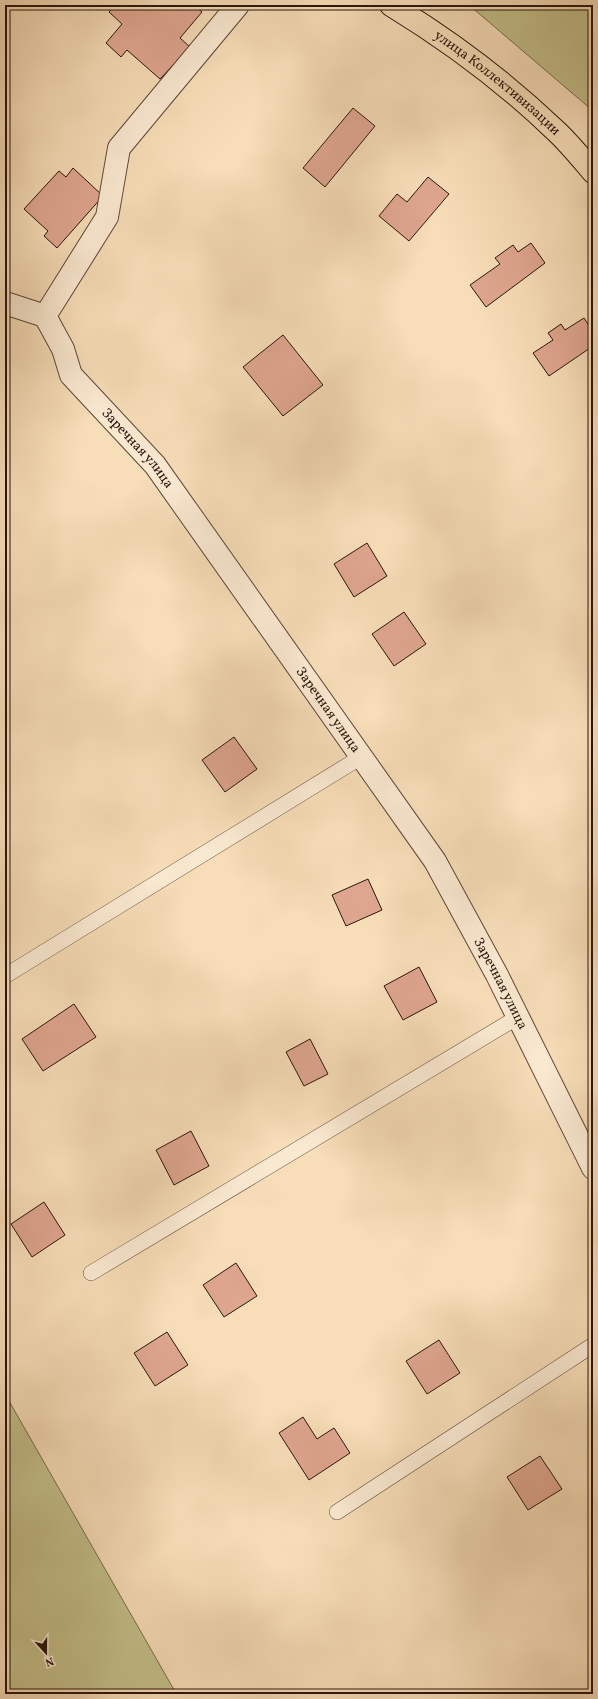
<svg xmlns="http://www.w3.org/2000/svg" width="598" height="1699" font-family="Vollkorn,serif">
<rect width="100%" height="100%" fill="#f7ddb8"/>
<filter id="stains"><feTurbulence type="fractalNoise" baseFrequency=".005" numOctaves="4"/><feColorMatrix values="0 0 0 0 .2 0 0 0 0 .09 0 0 0 0 .02 0 0 0 .5 -.17"/></filter>
<radialGradient id="worn" r=".72"><stop offset=".6" stop-color="#630" stop-opacity="0"/><stop offset="1" stop-color="#630" stop-opacity=".3"/></radialGradient>
<path fill="#c3bf8a" stroke="#766a4c" d="M469,5H593V111L592,110Z
M5,1394L173,1688L180,1694H5Z"/>
<path fill="#dfa68f" stroke="#29150d" d="M115,5H194L202,12L180,38L190,47L160,79L127,50L121,57L106,43L122,24L109,12Z
M353,108L375,126L325,187L303,168Z
M73,168L103,196L57,248L44,236L48,231L24,209L59,171L66,177Z
M428,177L449,194L409,241L379,216L397,194L407,202Z
M531,243L545,263L486,307L470,285L500,264L495,258L513,245L518,252Z
M584,318L593,332V346L549,376L533,353L553,340L548,333L561,324L565,330Z
M283,335L323,385L283,416L243,367Z
M367,543L387,576L354,597L334,564Z
M404,612L426,644L394,666L372,634Z
M234,737L257,769L225,792L202,760Z
M368,879L382,910L346,926L332,895Z
M419,967L437,1002L403,1020L384,986Z
M74,1004L96,1037L43,1071L22,1039Z
M310,1039L328,1074L304,1086L286,1052Z
M191,1131L209,1166L174,1185L156,1150Z
M44,1202L65,1235L32,1257L11,1224Z
M236,1263L257,1296L224,1317L203,1285Z
M167,1332L188,1365L155,1386L134,1353Z
M439,1340L460,1373L427,1394L406,1361Z
M303,1417L317,1439L334,1428L350,1453L309,1480L279,1433Z
M540,1456L562,1489L528,1510L507,1477Z"/>
<g fill="none" stroke-linecap="round" stroke-linejoin="round">
<g stroke="#5c4738" stroke-width="16">
<path id="service" d="M5,976L361,757
M91,1273L518,1017
M337,1512L593,1345"/>
</g>
<g stroke="#5c4738" stroke-width="24">
<g id="minor">
<path id="s1" d="M5,303L45,316L63,349L71,375L155,465L435,861L497,975L593,1168"/>
<path d="M45,316L107,217L119,148L238,5"/>
</g>
</g>
<g stroke="#29150d" stroke-width="24">
<g id="primary">
<path id="s2" d="M391,5C450,41 506,83 556,131C569,143 581,158 593,172"/>
</g>
</g>
<use href="#service" stroke="#fae9d1" stroke-width="15"/>
<use href="#minor" stroke="#fae9d1" stroke-width="22"/>
<use href="#primary" stroke="#f7ddb8" stroke-width="22"/>
</g>
<g text-anchor="middle" dominant-baseline="central" stroke-width="4" stroke-linejoin="round" paint-order="stroke">
<g font-size="14" fill="#29150d" stroke="#fae9d1">
<text stroke="none"><textPath href="#s2" startOffset="132">улица Коллективизации</textPath></text>
<text stroke="none"><textPath href="#s1" startOffset="206">Заречная улица</textPath></text>
<text stroke="none"><textPath href="#s1" startOffset="530">Заречная улица</textPath></text>
<text stroke="none"><textPath href="#s1" startOffset="854">Заречная улица</textPath></text>
</g>
</g>
<rect width="598" height="1699" fill="none" stroke="#f7ddb8" stroke-width="20"/>
<rect x="6" y="6" width="586" height="1687" fill="none" stroke="#29150d" stroke-width="2"/>
<rect x="10" y="10" width="578" height="1679" fill="none" stroke="#29150d"/>
<g transform="translate(46 1653) rotate(159)" stroke="#fae9d1" stroke-width="3" paint-order="stroke">
<path d="M0-3L7 15L0 10L-7 15Z" fill="#29150d"/>
<text y="-6" font-size="11" font-weight="bold" text-anchor="middle" fill="#29150d">N</text>
</g>
<rect width="100%" height="100%" filter="url(#stains)"/>
<rect width="100%" height="100%" fill="url(#worn)"/>
</svg>
